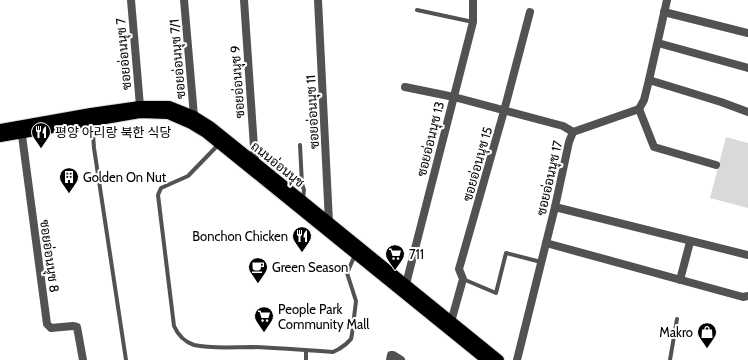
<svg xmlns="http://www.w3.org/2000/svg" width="748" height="360" font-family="Cabin,'Noto Sans KR',Sarabun,sans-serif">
<rect width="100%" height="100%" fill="#fff"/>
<path fill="#d9d9d9" d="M726,137L748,143V208L710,198Z"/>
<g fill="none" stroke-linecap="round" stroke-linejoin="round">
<g stroke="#dbdbdb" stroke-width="12">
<path id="primary" d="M0,129L91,113L140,106H169L194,116L210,126L255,162L499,360
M0,137L140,113L168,114L191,124L206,133L486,360"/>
</g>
<path stroke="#525252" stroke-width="4" d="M417,10L473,22
M92,121L94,148L126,360
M219,144L188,176L161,188L158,195L174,326C178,335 185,342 194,345C212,349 234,347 252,347C279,348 306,350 333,352L339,349L346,344L351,339L352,334L356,301L347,273L355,255
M300,145L302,184L304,190L303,200
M463,279L496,293L506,253L541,262
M306,360V351
M670,360L677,319"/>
<path stroke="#525252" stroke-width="8" d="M131,0L140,106
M184,0L194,116
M244,0L255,162
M318,0L329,222
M664,12L748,33
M658,43L748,68
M649,80L721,102L748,112
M405,87L454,97L563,126L573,132
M639,109L654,147L716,165
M21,128L47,324L51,328L73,326L77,327L83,360
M555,207L748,255
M546,243L743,297L748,296
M680,280L690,242
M406,284L473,22V0
M451,322L463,279L459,269L504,111L530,12
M390,360L391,355H393L401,360"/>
<path stroke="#525252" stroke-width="8" d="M517,360L555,207L569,142L573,132L639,109L644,100L649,80L667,0"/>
<use href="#primary" stroke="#000" stroke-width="10"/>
</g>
<defs>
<g id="restaurant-pin" transform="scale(1)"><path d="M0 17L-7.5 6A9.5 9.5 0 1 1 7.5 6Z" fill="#000" stroke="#fff"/><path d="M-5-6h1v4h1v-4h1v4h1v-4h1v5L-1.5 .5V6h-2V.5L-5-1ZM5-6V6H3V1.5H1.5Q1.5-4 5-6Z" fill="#fff"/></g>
<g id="building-pin" transform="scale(1)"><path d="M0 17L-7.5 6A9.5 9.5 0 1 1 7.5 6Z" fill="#000" stroke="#fff"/><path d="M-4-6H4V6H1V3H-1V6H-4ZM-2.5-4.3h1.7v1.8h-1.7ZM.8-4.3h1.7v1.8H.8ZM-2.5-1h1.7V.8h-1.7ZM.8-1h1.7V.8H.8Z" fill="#fff"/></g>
<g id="supermarket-pin" transform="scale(1)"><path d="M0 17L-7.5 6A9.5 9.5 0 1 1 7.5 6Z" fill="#000" stroke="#fff"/><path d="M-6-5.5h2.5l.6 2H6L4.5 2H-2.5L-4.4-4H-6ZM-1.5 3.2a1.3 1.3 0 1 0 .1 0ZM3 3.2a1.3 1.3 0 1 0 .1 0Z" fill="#fff"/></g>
<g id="cafe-pin" transform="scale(1)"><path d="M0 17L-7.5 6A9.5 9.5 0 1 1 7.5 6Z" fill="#000" stroke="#fff"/><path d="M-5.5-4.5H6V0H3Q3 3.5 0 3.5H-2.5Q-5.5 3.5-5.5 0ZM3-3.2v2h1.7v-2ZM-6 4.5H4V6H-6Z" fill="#fff"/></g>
<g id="shop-pin" transform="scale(1)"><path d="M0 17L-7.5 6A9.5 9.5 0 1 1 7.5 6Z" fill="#000" stroke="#fff"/><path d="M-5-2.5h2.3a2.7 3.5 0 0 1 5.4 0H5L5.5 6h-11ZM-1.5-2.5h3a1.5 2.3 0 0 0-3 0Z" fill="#fff"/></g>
</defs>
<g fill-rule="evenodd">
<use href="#restaurant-pin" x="41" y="132"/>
<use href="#building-pin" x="69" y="177"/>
<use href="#restaurant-pin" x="302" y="236"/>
<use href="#supermarket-pin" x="395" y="254"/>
<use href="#cafe-pin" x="258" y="267"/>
<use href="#supermarket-pin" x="264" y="316"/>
<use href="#shop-pin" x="707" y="332"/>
</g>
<g text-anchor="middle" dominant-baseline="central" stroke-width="4" stroke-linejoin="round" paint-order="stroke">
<g font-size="13" fill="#000" stroke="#fff">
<text transform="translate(123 54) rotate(-95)">ซอยอ่อนนุช 7</text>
<text transform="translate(177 59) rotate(-95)">ซอยอ่อนนุช 7/1</text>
<text transform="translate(237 82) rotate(-94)">ซอยอ่อนนุช 9</text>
<text transform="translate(312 112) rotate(-93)">ซอยอ่อนนุช 11</text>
<text transform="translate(430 139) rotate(-76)">ซอยอ่อนนุช 13</text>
<text transform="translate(278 164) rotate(39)">ถนนอ่อนนุช</text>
<text transform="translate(477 164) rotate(-74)">ซอยอ่อนนุช 15</text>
<text transform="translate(549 178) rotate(-77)">ซอยอ่อนนุช 17</text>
<text transform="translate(50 256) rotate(82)">ซอยอ่อนนุช 8</text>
</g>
<g font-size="13" fill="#000" stroke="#fff" text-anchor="start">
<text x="55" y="132">평양 아리랑 북한 식당</text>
<text x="83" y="177">Golden On Nut</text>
<text x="288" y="236" text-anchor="end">Bonchon Chicken</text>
<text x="409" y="254">711</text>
<text x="272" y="267">Green Season</text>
<text x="278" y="309">People Park<tspan x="278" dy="15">Community Mall</tspan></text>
<text x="693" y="332" text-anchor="end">Makro</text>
</g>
</g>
</svg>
